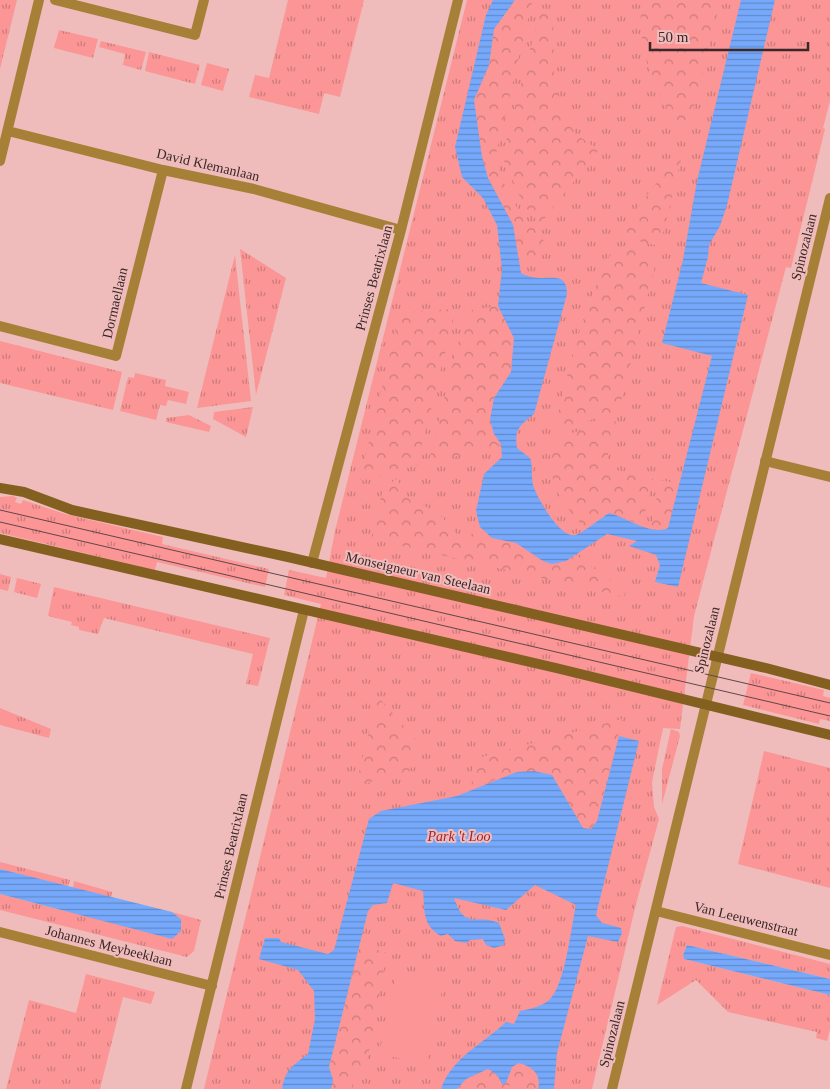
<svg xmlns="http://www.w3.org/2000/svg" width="830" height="1089" font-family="Georgia,serif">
<defs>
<pattern id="grass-tufts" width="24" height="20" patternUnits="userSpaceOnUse" patternTransform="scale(1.25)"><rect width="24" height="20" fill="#fb9596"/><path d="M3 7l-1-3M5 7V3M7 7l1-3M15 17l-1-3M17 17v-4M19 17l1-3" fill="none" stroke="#cc7a7a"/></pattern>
<pattern id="forest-crowns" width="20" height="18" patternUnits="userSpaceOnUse" patternTransform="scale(1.25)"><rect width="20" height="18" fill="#fb9596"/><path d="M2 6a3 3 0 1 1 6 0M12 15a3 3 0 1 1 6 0" fill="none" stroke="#cc7a7a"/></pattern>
<pattern id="water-rules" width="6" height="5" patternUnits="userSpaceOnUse" patternTransform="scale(1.25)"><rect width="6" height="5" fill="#76a9fb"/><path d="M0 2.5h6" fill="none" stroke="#628acb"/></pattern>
</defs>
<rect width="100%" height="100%" fill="#efbcbb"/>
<path fill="url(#grass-tufts)" d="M0,0H17L0,69Z
M288,0H364L340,97L324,93L319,114L249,97L255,75L269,78Z
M467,0H830V101L823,128L825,129L791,268L786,267L694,616L680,729L663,728L652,782L654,807L659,819L636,904L592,1089H204L321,604L284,595L289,570L326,578L335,531Z
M59,30L98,39L93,58L54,48Z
M101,41L146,52L141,70L123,65L125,54L99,47Z
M149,52L200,65L195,84L145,71Z
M207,63L229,69L223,91L201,85Z
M240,249L286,278L256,395Z
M235,255L251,401L197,408Z
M0,341L122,372L113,410L0,383Z
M135,373L166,380L165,386L189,392L186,404L168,400L166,406L160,405L156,420L120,411L128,377L134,378Z
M253,407L246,437L213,419L214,412Z
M189,415L211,426L209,432L166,422V418Z
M13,496L17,498L15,502L21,504L23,500L65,514L163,537L162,544L269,569L265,587L157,562L155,570L0,533V497Z
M0,574L11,577L8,591L0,589Z
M17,578L41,584L37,598L14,592Z
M54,587L270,638L258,686L246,684L253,654L104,618L98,634L79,630V627L71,625L72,622L48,616Z
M751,673L824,690L823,696L830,698V721L820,719L819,724L743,705Z
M0,708L51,729L49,738L0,725Z
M671,729L679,732L680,736L662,804V769Z
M764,751L830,768V888L738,864Z
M0,862L70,880L68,887L0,869Z
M74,881L112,892L111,897L73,888Z
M0,894L65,911L181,919L172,912L201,920L194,951L187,957L0,910Z
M682,926L830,964V979L687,945L683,955L684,959L830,995V1029L827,1041L816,1038L817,1032L728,1012L696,980L657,1005L676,927Z
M86,974L155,992L151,1004L123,997L100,1089H6L29,1000L76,1013Z"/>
<path fill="url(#forest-crowns)" d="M515,0H532V2L496,154C498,174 509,197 521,213C531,226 542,236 550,251L528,258H517L513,225L488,178L482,157L474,100L489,65L494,29Z
M641,0H721L687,134C652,95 638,52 641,0Z
M541,8L553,11L554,79L559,98L574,133L599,150L540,224L523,204L502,156Z
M677,156H682L661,242L655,245L616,236Z
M615,246L651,254L656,262L618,413L557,429L555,427C570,364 583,303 615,246Z
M498,306L514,338L511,372L494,398V434L501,444L431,463L429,460L466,311Z
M456,309L417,465L361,481L360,479L400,312Z
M616,421L605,467L653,479L642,525L609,513L585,528C557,499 548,483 551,442L557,437Z
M397,479L407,497L438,513L463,541L480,527C497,542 497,536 515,543C539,552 547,575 575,554L625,592L624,597L371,539L382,493L387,485Z
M660,480L681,484L668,528L661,531L651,528Z
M381,700L419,743L413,765L409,771L360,785L357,781L376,703Z
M622,719L597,821L591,829L583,828L552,775L497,779L471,790L474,759Z
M360,944L387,953L365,1073L354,1083L352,1089H331L333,1080L329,1067Z
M519,1062C532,1066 542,1075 538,1089H512L510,1085L505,1089H457L466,1079L488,1069L497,1075L502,1084L512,1066Z"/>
<path fill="#fb9596" d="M397,971L444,981L427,1064L379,1054Z"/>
<path fill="url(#water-rules)" d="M493,0H515L494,29L489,65L474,100L482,157L488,178L513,225L521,273C542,286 567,266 567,294L534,414C520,425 514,429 517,448L530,458C533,466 531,476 533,485C537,498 560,539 576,535C584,532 601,518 609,513C626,517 651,536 668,528L712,356L662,343L683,260L697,181L741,0H775L727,205L720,226L709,245L708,257L701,283L748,295L678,587L655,582L660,565L656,555L629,546L637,541L607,534L566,561L552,564L543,561L516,543L492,538L480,527L476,511L484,474L502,457L501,444L494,434L490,420L494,398L511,372L514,338L498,306L502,269L497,225L483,198L462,177L455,147L486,15Z
M619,736L639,741L596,915L602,923L621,928L622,933L618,942L588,936L557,1053L554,1089H538C542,1075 532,1066 519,1063L512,1067L506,1083L502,1084L497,1075L488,1069L466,1079L457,1089H441C452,1057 483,1044 506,1022L514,1024L520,1011C530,1009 540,1007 548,1001C565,988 571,927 576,905L535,885L506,910L454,898C465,931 476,913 499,923L505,939L504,945L494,948L486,945L483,939L470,940L466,943L455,941L448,934L441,936C422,925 425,911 423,891L393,883L387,903L373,905L368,911L329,1067L333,1080L331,1089H282C285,1070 293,1065 308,1054L315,1019L314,991L298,970L259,959L265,938H279L281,942L328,954L334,950L369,819L381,811L457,796L517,772L534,771L552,775L583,828L591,829L597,821Z
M0,869L172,912L181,919V931L172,939L0,894Z
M687,945L830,979V995L684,959L683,955Z"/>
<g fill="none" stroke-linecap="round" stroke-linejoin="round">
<path stroke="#a78038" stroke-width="10" d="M55,0L195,35L204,0
M8,131L163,170L254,189L401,230
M0,161L39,0
M0,326L116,356L163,170
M765,461L830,477
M312,563L401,230L458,0
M656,911L830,955
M0,932L212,986
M186,1089L304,610
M612,1089L706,704"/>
<path stroke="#a78038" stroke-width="10" d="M706,704L830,198"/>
<path stroke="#83601f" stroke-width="10" d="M0,488L24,492L72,510L288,557L766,668L830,685
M0,539L556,668L830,735"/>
<path stroke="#614747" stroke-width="1" d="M0,510L830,703
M0,522L830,716"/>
</g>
<g text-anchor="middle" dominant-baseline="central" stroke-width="4" stroke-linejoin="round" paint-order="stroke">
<g font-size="14" fill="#3a2727" stroke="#efbcbb">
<text transform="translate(208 165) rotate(13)">David Klemanlaan</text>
<text transform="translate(804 247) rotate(-76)">Spinozalaan</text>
<text transform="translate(374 278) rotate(-75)">Prinses Beatrixlaan</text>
<text transform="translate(115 303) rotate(-77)">Dormaellaan</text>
<text transform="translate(418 573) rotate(13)">Monseigneur van Steelaan</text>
<text transform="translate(707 640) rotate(-76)">Spinozalaan</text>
<text transform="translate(231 846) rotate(-77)">Prinses Beatrixlaan</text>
<text transform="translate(746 919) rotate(14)">Van Leeuwenstraat</text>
<text transform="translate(109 946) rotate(14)">Johannes Meybeeklaan</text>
<text transform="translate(612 1034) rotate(-76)">Spinozalaan</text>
</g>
<g font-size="14" font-style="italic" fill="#9c2331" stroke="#efbcbb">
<text x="459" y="836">Park 't Loo</text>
</g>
</g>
<path d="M650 42v8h158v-8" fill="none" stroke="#3a2727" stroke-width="2.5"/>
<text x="658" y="42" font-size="15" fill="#3a2727" stroke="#efbcbb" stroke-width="4" paint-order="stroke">50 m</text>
</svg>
